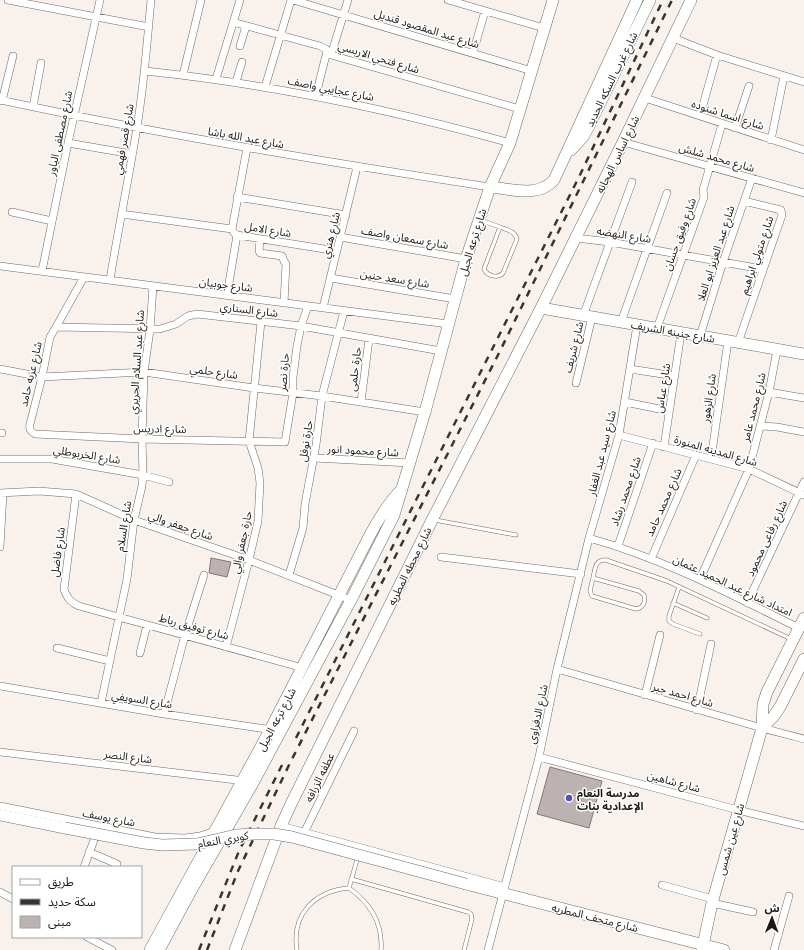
<svg xmlns="http://www.w3.org/2000/svg" width="804" height="950" font-family="'Open Sans','Noto Sans Arabic',sans-serif">
<rect width="100%" height="100%" fill="#f9f2ec"/>
<path fill="#bbb2b1" stroke="#817977" d="M211,558L231,562L227,577L209,573Z
M550,767L602,781L589,828L537,814Z"/>
<g fill="none" stroke-linecap="round" stroke-linejoin="round">
<g stroke="#6f6964" stroke-width="4.5">
<path id="lane" d="M480,220L500,227
M500,227C507,230 515,231 517,239L503,273C498,279 487,276 484,269Z
M435,520L516,535
M593,578C595,569 595,559 606,560L667,581L791,639
M593,578L639,591L644,595C646,602 643,608 636,609L592,596L590,591Z
M679,587L669,616V621L673,624L700,634
M673,603L707,618
M351,879L468,912L471,914L472,919L464,950
M349,888L358,856
M297,950C291,914 315,891 349,888C370,903 383,924 381,950"/>
</g>
<g stroke="#6f6964" stroke-width="8">
<path id="street" d="M8,0L149,27
M293,0L532,71
M448,0L544,28
M233,22L320,46L326,49L331,55L520,109
M673,38L717,55L804,82
M240,46L246,26
M473,53L485,11
M331,55L348,0
M145,71C269,84 390,109 510,143
M183,75L201,0
M216,79L240,0
M236,82L242,62
M265,87L291,0
M316,95L327,51
M645,98L804,150
M0,100C162,135 326,162 490,187
M2,101L13,56
M33,107L41,63
M700,116L717,55
M735,128L749,86
M771,140L784,76
M623,142L804,193
M68,143L132,154
M247,148L232,229L234,233L237,235L337,251
M237,197L346,215
M12,212L52,221
M121,214L232,229
M340,237L466,259
M576,238L610,242L762,269
M260,239L259,251L260,253L282,256L284,261L286,264L284,303
M0,266L448,324
M42,271L68,143L100,0
M84,277L56,327L50,337L42,377L30,424C29,429 30,431 35,434L142,439L285,442L293,393V377L297,346L301,326L308,306
M331,278L455,299
M110,280C118,229 129,178 137,127C144,85 147,43 151,0
M227,295L237,235
M323,308L357,167
M583,316L632,182
M621,322L667,193
M56,327L160,329L176,324L188,316L197,314L301,326L441,351
M657,328L704,197L703,190L722,124
M700,336L723,262L752,178
M738,343L782,215L781,210L744,201
M0,369L42,377L144,372L254,388L322,396L425,412
M630,369L675,376
M576,383L592,317
M769,392L804,398
M361,402L369,339
M625,402L669,411
M761,426L777,427L804,432
M0,433H2
M619,435L749,469L804,495
M664,447L681,333
M314,458L410,463
M0,459H52L143,475L169,482
M711,459L728,341
M0,493L39,491L76,494L134,520L249,560L351,600
M76,494L64,589C67,598 70,602 79,606L303,668
M589,538C664,559 730,594 799,628
M618,546L653,443
M0,547L3,493
M441,557L581,574
M651,559L696,455
M289,575L303,528L305,504L316,445L322,396L344,311
M700,579L749,469L769,392L777,350
M747,603L804,482
M226,647L249,560L258,521L260,483L258,468L249,441L261,322
M57,648L110,661
M140,653L147,625
M557,669L762,728L804,739
M0,686L164,714L273,730
M645,695L660,635
M101,703L127,579L134,520L142,486L143,475L142,439L144,372L150,330L153,286
M697,710L711,644
M164,714L185,635L204,575
M0,752L245,781
M539,757L738,810L804,826
M0,806L155,837L185,838L200,836L215,831
M281,826L505,887
M304,833L354,731
M89,852L117,864
M84,867L97,832
M662,885L713,899
M0,892L13,899
M712,903L753,912
M87,937L112,950
M488,950L539,757L557,669L589,538L619,435L637,325
M774,950L789,896"/>
</g>
<g stroke="#6f6964" stroke-width="12">
<path id="secondary" d="M571,150L583,137L589,126L650,0
M490,187C512,189 538,198 554,180L637,0
M541,308L804,354
M762,728L773,717L780,707L804,659
M0,815L65,828
M466,884L724,950
M150,950L270,730L370,535C379,518 388,503 402,489
M159,950L192,889L253,783L351,600L394,515L425,412L466,259L490,187L510,143L553,0
M235,950L281,826L291,804L432,520L541,308L623,142L691,0
M702,950L712,903L762,728L763,704L767,692L804,618"/>
</g>
<use href="#lane" stroke="#fff" stroke-width="3.5"/>
<use href="#street" stroke="#fff" stroke-width="7"/>
<use href="#secondary" stroke="#fff" stroke-width="11"/>
<path stroke="#363431" stroke-width="2.5" stroke-dasharray="7 7" stroke-linecap="butt" d="M296,738L579,177L663,0
M199,950L239,851L283,763
M207,950L238,871L290,763L499,353L672,0"/>
<g stroke="#6f6964" stroke-width="12" stroke-linecap="butt">
<path id="secondary-bridge" d="M65,828L144,843L162,845L197,844L236,835L255,834H274L292,837L466,884"/>
</g>
<use href="#secondary-bridge" stroke="#fff" stroke-width="11"/>
</g>
<circle fill="#524ec5" stroke="#fff" stroke-width="1.5" cx="569" cy="798" r="4"/>
<g text-anchor="middle" dominant-baseline="central" stroke-width="3" stroke-linejoin="round" paint-order="stroke">
<g font-size="11" fill="#1b1917" stroke="#fff">
<text transform="translate(427 28) rotate(17)">شارع عبد المقصود قنديل</text>
<text transform="translate(379 57) rotate(17)">شارع فتحي الاربسي</text>
<text transform="translate(611 79) rotate(-64)">شارع غرب السكه الحديد</text>
<text transform="translate(331 88) rotate(11)">شارع عجايبي واصف</text>
<text transform="translate(728 114) rotate(18)">شارع اسما شنوده</text>
<text transform="translate(59 133) rotate(-78)">شارع مصطفى الياور</text>
<text transform="translate(246 137) rotate(10)">شارع عبد الله باشا</text>
<text transform="translate(123 139) rotate(-80)">شارع قصر فهمي</text>
<text transform="translate(617 154) rotate(-64)">شارع اساس الهجانه</text>
<text transform="translate(717 157) rotate(16)">شارع محمد شلش</text>
<text transform="translate(268 229) rotate(9)">شارع الامل</text>
<text transform="translate(624 234) rotate(9)">شارع النهضه</text>
<text transform="translate(679 234) rotate(-70)">شارع وفيق حسان</text>
<text transform="translate(330 235) rotate(-76)">شارع هنري</text>
<text transform="translate(405 237) rotate(10)">شارع سمعان واصف</text>
<text transform="translate(472 242) rotate(-73)">شارع ترعه الجبل</text>
<text transform="translate(715 253) rotate(-72)">شارع عبد العزيز ابو العلا</text>
<text transform="translate(756 255) rotate(-71)">شارع متولي ابراهيم</text>
<text transform="translate(395 278) rotate(9)">شارع سعد حنين</text>
<text transform="translate(226 284) rotate(7)">شارع جوبيان</text>
<text transform="translate(249 309) rotate(7)">شارع السناري</text>
<text transform="translate(673 331) rotate(10)">شارع جنينه الشريف</text>
<text transform="translate(573 347) rotate(-76)">شارع شريف</text>
<text transform="translate(136 362) rotate(-86)">شارع عبد السلام الحريري</text>
<text transform="translate(354 369) rotate(-83)">حارة حلمى</text>
<text transform="translate(214 371) rotate(8)">شارع حلمي</text>
<text transform="translate(283 372) rotate(-85)">حارة نصر</text>
<text transform="translate(30 374) rotate(-77)">شارع عزبه حامد</text>
<text transform="translate(662 388) rotate(-81)">شارع عباس</text>
<text transform="translate(708 398) rotate(-82)">شارع الزهور</text>
<text transform="translate(753 407) rotate(-76)">شارع محمد عامر</text>
<text transform="translate(160 428) rotate(1)">شارع ادريس</text>
<text transform="translate(305 441) rotate(-81)">حارة نوفل</text>
<text transform="translate(363 450) rotate(3)">شارع محمود انور</text>
<text transform="translate(716 450) rotate(16)">شارع المدينه المنورة</text>
<text transform="translate(601 453) rotate(-76)">شارع سيد عبد الغفار</text>
<text transform="translate(87 454) rotate(9)">شارع الخربوطلي</text>
<text transform="translate(625 491) rotate(-71)">شارع محمد رشاد</text>
<text transform="translate(663 502) rotate(-66)">شارع محمد حامد</text>
<text transform="translate(181 525) rotate(19)">شارع جعفر والي</text>
<text transform="translate(123 526) rotate(-81)">شارع السلام</text>
<text transform="translate(766 538) rotate(-65)">شارع رفاعى محمود</text>
<text transform="translate(241 542) rotate(-78)">حارة جعفر والي</text>
<text transform="translate(57 552) rotate(-82)">شارع فاضل</text>
<text transform="translate(409 566) rotate(-64)">شارع محطه المطريه</text>
<text transform="translate(733 585) rotate(25)">امتداد شارع عبد الحميد عثمان</text>
<text transform="translate(194 626) rotate(15)">شارع توفيق رباط</text>
<text transform="translate(683 694) rotate(16)">شارع احمد جبر</text>
<text transform="translate(142 699) rotate(9)">شارع السويفي</text>
<text transform="translate(537 714) rotate(-78)">شارع الدفراوى</text>
<text transform="translate(276 719) rotate(-62)">شارع ترعه الجبل</text>
<text transform="translate(128 756) rotate(7)">شارع النصر</text>
<text transform="translate(319 777) rotate(-64)">عطفه الزرافه</text>
<text transform="translate(674 781) rotate(15)">شارع شاهين</text>
<text transform="translate(109 817) rotate(11)">شارع يوسف</text>
<text transform="translate(223 839) rotate(-10)">كوبري النعام</text>
<text transform="translate(730 839) rotate(-74)">شارع عين شمس</text>
<text transform="translate(595 917) rotate(14)">شارع متحف المطريه</text>
</g>
<g font-size="11" font-weight="bold" fill="#1b1917" stroke="#fff" text-anchor="start">
<text x="577" y="792">مدرسة النعام<tspan x="577" dy="13">الإعدادية بنات</tspan></text>
</g>
</g>
<rect x="12" y="866" width="130" height="72" fill="#ffffff" stroke="#a4a3a2"/>
<rect x="20" y="879" width="20" height="6" fill="#ffffff" stroke="#a4a3a2"/>
<text x="48" y="886" font-size="12" fill="#1b1917">طريق</text>
<rect x="20" y="899" width="20" height="6" fill="#363431" stroke="#a4a3a2"/>
<text x="48" y="906" font-size="12" fill="#1b1917">سكة حديد</text>
<rect x="20" y="916" width="20" height="12" fill="#bbb2b1" stroke="#a4a3a2"/>
<text x="48" y="926" font-size="12" fill="#1b1917">مبنى</text>
<g transform="translate(772 918) rotate(1)" stroke="#ffffff" stroke-width="3" paint-order="stroke">
<path d="M0-3L7 15L0 10L-7 15Z" fill="#1b1917"/>
<text y="-6" font-size="11" font-weight="bold" text-anchor="middle" fill="#1b1917">ش</text>
</g>
</svg>
